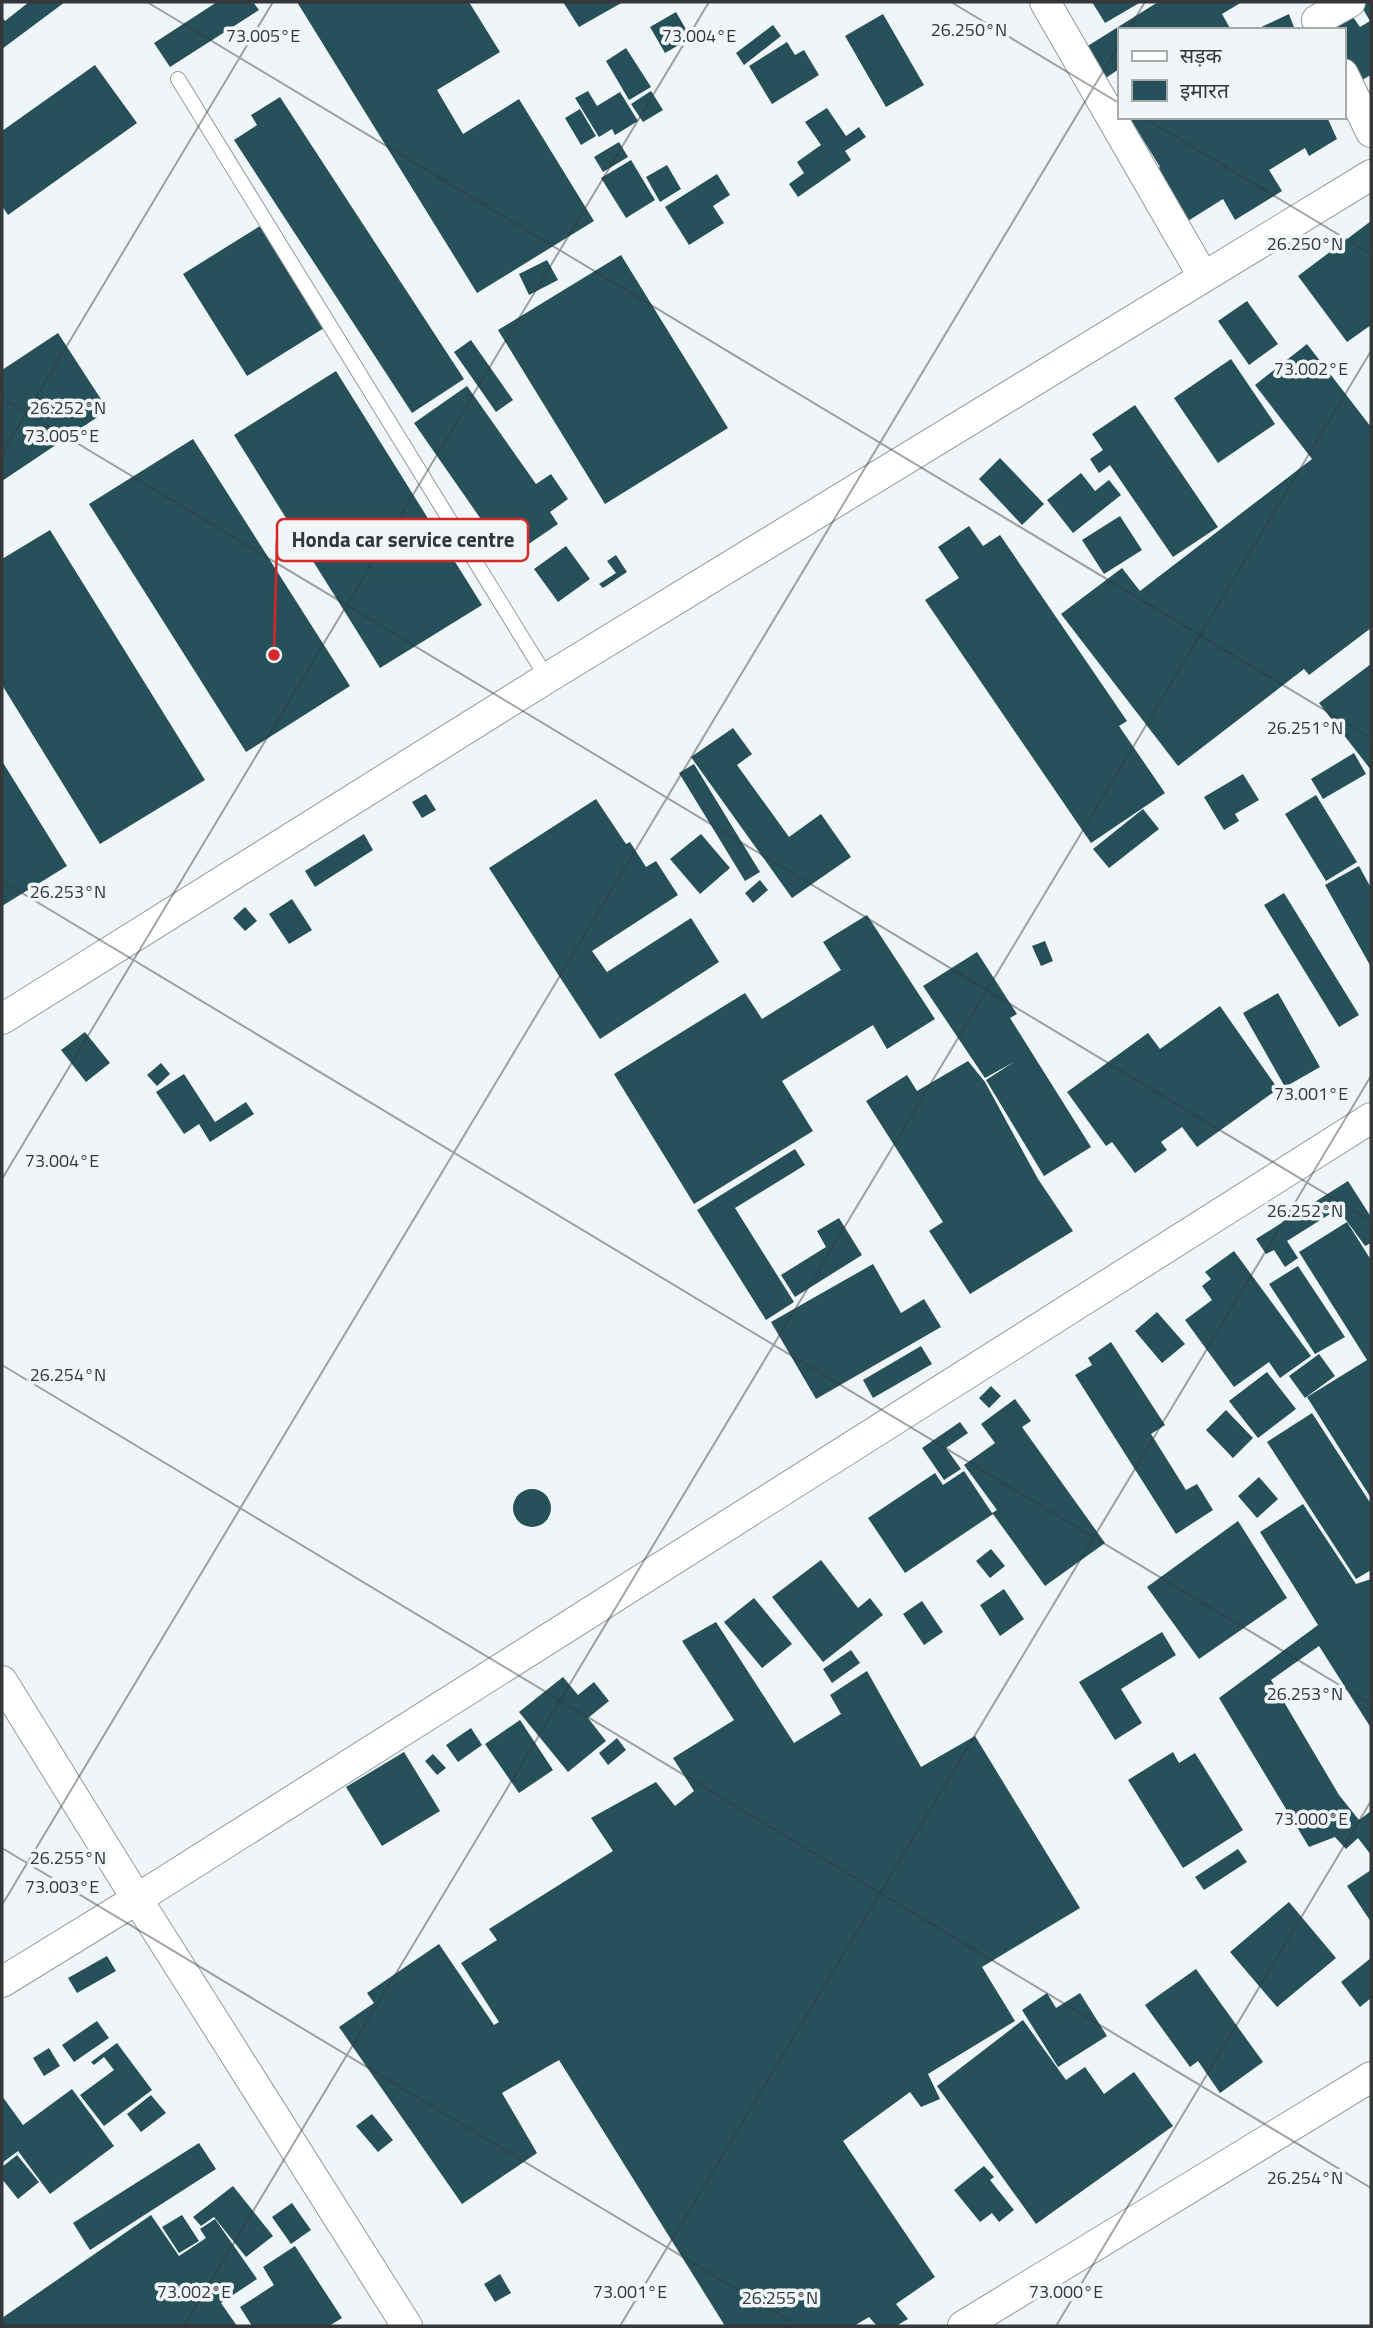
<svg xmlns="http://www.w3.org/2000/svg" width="1373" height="2328" font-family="'Titillium Web','Noto Sans Devanagari',sans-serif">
<rect width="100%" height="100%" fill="#f0f6f8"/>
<path fill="#26515b" d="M29,2H65L2,49V17L5,21Z
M217,2H253L259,10L170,67L154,43Z
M297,2H469L500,52L437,90L463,134L519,99L594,221L477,293Z
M563,2H623L579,27Z
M1092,2H1141L1105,23Z
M1158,2H1242L1222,14L1231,30H1119V69L1106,78L1086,47Z
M1363,2H1371V75L1360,81L1343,55V30H1332L1353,17L1360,27L1370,21L1360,4Z
M676,12L691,38L665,53L650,27Z
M883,14L924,85L886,107L845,36Z
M1289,14L1295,30H1255Z
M773,25L781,36L744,65L736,53Z
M787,42L795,55L804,50L819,75L772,104L749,66Z
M626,48L651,87L629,100L606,61Z
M95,65L137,123L8,215L2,206V131Z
M588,91L597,106L620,92L638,121L615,135L612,129L599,137L575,98Z
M651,91L663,110L643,122L631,104Z
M280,97L464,379L412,413L234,140L257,125L251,115Z
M827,108L846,136L859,127L866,137L845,151L851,160L798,197L789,184L804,173L797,162L821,145L805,122Z
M580,109L596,136L581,145L565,118Z
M1129,117H1327L1337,139L1309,156L1305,148L1269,170L1282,191L1235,220L1223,199L1183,224L1151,173L1160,167Z
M619,142L628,157L603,172L594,157Z
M631,160L655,200L626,218L601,178Z
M667,165L681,189L660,202L646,177Z
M717,174L730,195L713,206L724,223L689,245L665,207Z
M1371,221V325L1347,342L1298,276Z
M260,226L324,328L247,376L183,274Z
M621,255L728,428L605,504L498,330Z
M547,260L558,280L529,295L519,274Z
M1247,301L1278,344L1249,365L1218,321Z
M58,333L108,410L2,481V370Z
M471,340L513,400L496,412L454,352Z
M1307,344L1371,427V628L1309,675L1304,669L1178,766L1061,614L1122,568L1140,591L1312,459L1255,385Z
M1231,359L1275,424L1218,463L1174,398Z
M336,371L482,605L380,668L234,435Z
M467,386L536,484L551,474L568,499L550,512L558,524L508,558L414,423Z
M1135,405L1218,527L1173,557L1110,465L1099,473L1090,459L1103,450L1092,434Z
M193,439L350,686L246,752L89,504Z
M1000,458L1044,504L1022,525L979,479Z
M1081,473L1095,491L1109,480L1121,495L1073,533L1047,500Z
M1120,516L1142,550L1104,574L1082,540Z
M969,526L983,546L1000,535L1127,721L1119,726L1165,793L1091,843L925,600L959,578L938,547Z
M50,530L205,780L100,844L2,685V559Z
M566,546L590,579L558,602L534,569Z
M616,555L627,572L603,588L599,584L616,573L607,561Z
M1371,664V770L1319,703Z
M733,728L752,754L737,765L789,837L821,814L851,857L792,898L691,757Z
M1354,753L1366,774L1323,799L1311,779Z
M2,761L67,866L2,906Z
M694,764L760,872L745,881L679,773Z
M1243,774L1259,800L1235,814L1239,821L1224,830L1204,797Z
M426,794L436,810L422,818L412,802Z
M1316,795L1357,862L1326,881L1285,814Z
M596,799L626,844L630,842L646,867L656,861L678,895L592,951L607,972L691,918L719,962L600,1039L489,868Z
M1143,809L1159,829L1109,868L1093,849Z
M364,834L373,850L315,887L305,871Z
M701,834L730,868L700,894L670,859Z
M1359,866L1371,888V967L1325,885Z
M760,880L768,890L753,903L745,893Z
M1284,893L1359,1015L1339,1027L1264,905Z
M292,899L312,930L289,944L269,914Z
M245,907L257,921L245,931L233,918Z
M867,915L935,1019L887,1049L873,1025L782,1081L813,1131L694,1204L614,1074L745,993L762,1019L841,970L823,942Z
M1045,941L1053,961L1041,966L1032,946Z
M977,952L1017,1014L1010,1018L1091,1147L1044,1176L986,1080L1014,1062L985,1078L923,986Z
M1278,993L1320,1067L1285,1087L1243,1013Z
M1220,1006L1278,1089L1197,1147L1182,1127L1161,1142L1167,1150L1135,1173L1112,1142L1106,1146L1067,1092L1148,1033L1160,1049Z
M85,1032L110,1063L86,1082L61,1050Z
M968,1061L985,1082L1038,1179L1073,1231L970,1294L929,1231L943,1222L866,1101L907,1075L917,1091Z
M161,1063L170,1074L157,1086L147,1075Z
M184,1074L215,1122L246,1102L254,1114L210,1142L199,1124L184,1134L156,1092Z
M795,1149L805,1165L735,1208L794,1302L766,1320L697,1210Z
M1348,1181L1371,1217V1243L1365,1246L1338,1209L1287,1241L1298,1258L1285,1267L1274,1250L1266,1254L1256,1239Z
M839,1218L862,1255L795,1297L781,1275L826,1247L817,1231Z
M1347,1222L1371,1260V1498L1307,1397L1367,1360L1299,1252Z
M1234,1251L1311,1356L1280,1378L1269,1362L1234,1387L1185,1320L1212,1300L1202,1286L1211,1279L1205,1272Z
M873,1264L901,1313L924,1299L941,1327L816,1399L771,1322Z
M1298,1266L1345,1337L1315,1354L1269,1284Z
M1157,1312L1185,1344L1162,1363L1135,1331Z
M1111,1342L1165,1425L1151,1434L1186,1490L1197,1484L1213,1510L1176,1534L1075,1375L1092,1365L1088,1358Z
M921,1346L932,1364L873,1398L863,1380Z
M1319,1354L1335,1376L1305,1398L1289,1376Z
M1267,1372L1296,1409L1258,1438L1229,1401Z
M991,1386L1001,1396L989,1408L979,1398Z
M1015,1399L1031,1421L1022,1427L1105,1543L1045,1586L993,1514L905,1573L868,1518L935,1473L943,1485L964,1471L992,1513L997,1510L964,1465L995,1443L981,1424Z
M1226,1410L1253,1438L1233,1458L1206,1430Z
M1312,1413L1371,1504V1570L1356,1579L1267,1442Z
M960,1422L968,1433L946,1448L961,1469L944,1480L922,1448Z
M1259,1477L1278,1499L1257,1518L1238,1496Z
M513 1508a19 19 0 1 1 38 0a19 19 0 1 1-38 0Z
M1303,1504L1356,1584L1371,1579V1728L1319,1646L1271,1680L1339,1795L1359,1820L1371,1811V1855L1358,1838L1346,1849L1335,1837L1309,1847L1219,1698L1318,1625L1260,1532Z
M1238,1521L1287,1598L1199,1659L1147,1587Z
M991,1549L1005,1566L990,1578L976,1561Z
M821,1560L858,1608L870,1598L883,1615L823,1662L772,1597Z
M1004,1589L1024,1619L1000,1636L980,1605Z
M754,1598L792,1644L762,1668L724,1622Z
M922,1601L943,1632L924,1645L903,1614Z
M716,1622L794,1743L841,1714L830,1695L867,1671L921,1767L975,1736L1080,1908L982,1967L1015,2021L928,2074L940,2099L921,2107L910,2092L843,2141L935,2277L896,2304L908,2319L896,2326H877L869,2317L854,2326H725L559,2060L502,2093L537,2153L462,2204L339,2027L374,2003L367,1993L439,1944L494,2025L499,2022L461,1963L497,1940L489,1929L613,1851L591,1818L656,1782L675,1806L694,1791L673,1758L734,1720L682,1641Z
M1162,1632L1176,1655L1121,1689L1142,1723L1115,1740L1079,1682Z
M851,1650L860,1663L832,1683L823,1669Z
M563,1677L578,1695L594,1682L609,1701L588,1718L606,1741L568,1772L519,1712Z
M520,1720L553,1770L519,1793L485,1744Z
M471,1728L482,1745L458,1762L446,1745Z
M617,1738L626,1750L608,1765L599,1753Z
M404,1752L440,1811L382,1846L346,1787Z
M1173,1752L1179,1763L1195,1753L1243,1830L1183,1868L1128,1780Z
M433,1754L446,1768L437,1775L425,1761Z
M1238,1849L1247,1862L1204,1890L1195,1877Z
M1371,1870V1922L1347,1886Z
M1289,1902L1336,1958L1277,2007L1230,1952Z
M107,1956L116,1971L77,1993L68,1978Z
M1371,1958V1998L1360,2007L1341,1982Z
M1196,1969L1263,2062L1220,2093L1198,2061L1190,2067L1145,2005Z
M1047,1993L1056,2008L1080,1993L1107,2036L1058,2067L1022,2010Z
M1023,2020L1066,2080L1085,2067L1104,2094L1134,2072L1173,2126L1036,2224L937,2086Z
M97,2021L109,2038L74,2062L62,2045Z
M117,2043L152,2090L104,2126L80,2095L114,2070L104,2057L94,2065L91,2062Z
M49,2048L60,2066L44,2076L33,2058Z
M72,2089L114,2146L50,2194L18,2151L2,2163V2096L23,2125Z
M151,2095L166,2113L141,2132L127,2114Z
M372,2114L393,2140L378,2152L356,2126Z
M199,2143L216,2169L90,2250L73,2223Z
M17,2155L39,2182L18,2199L2,2179V2167Z
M984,2166L994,2177L990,2180L1014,2210L999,2222L992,2213L980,2222L954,2190Z
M233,2186L273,2236L246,2257L214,2217L201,2226L193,2217Z
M292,2203L311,2230L291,2244L272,2217Z
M151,2215L179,2256L206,2238L200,2229L215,2219L257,2279L221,2303L237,2326H2V2318Z
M182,2215L199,2241L179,2253L162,2227Z
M295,2246L342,2318L329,2326H252L240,2307L274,2285L263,2267Z
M500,2274L511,2293L495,2302L484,2284Z"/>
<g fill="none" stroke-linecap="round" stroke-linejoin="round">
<g stroke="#959b9c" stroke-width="16">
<path id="service" d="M178,79L547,678"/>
</g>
<g stroke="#959b9c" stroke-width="32">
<path id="minor" d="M1045,2L1203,276
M1317,20L1350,2
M1343,74L1371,132
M2,1019L547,678L1371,175
M2,1681L137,1899L2,1982
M407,2326L137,1899L1371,1118
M963,2326L1371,2077"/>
</g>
<use href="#service" stroke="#fff" stroke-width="14"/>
<use href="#minor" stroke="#fff" stroke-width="30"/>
</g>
<path fill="none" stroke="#353738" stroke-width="2" stroke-opacity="0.45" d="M147,2L1371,738M951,2L1119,103M1128,30L1145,2M1143,117L1371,254M2,398L1371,1221M2,454L273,2M2,881L1371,1704M2,1179L709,2M2,1365L1371,2188M2,1848L798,2326M2,1905L1119,45M184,2326L1371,351M620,2326L1371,1076M1056,2326L1371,1801"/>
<g font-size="18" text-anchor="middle" fill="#353738" stroke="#f0f6f8" stroke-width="7" stroke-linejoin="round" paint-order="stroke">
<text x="969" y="36">26.250°N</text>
<text x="263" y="42">73.005°E</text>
<text x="699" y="42">73.004°E</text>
<text x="1305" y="250">26.250°N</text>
<text x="1311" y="375">73.002°E</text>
<text x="68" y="414">26.252°N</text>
<text x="62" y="442">73.005°E</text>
<text x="1305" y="734">26.251°N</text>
<text x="68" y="898">26.253°N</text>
<text x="1311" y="1100">73.001°E</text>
<text x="62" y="1167">73.004°E</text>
<text x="1305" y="1217">26.252°N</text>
<text x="68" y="1381">26.254°N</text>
<text x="1305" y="1700">26.253°N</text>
<text x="1311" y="1825">73.000°E</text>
<text x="68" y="1864">26.255°N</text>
<text x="62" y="1893">73.003°E</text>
<text x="1305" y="2184">26.254°N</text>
<text x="194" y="2298">73.002°E</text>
<text x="630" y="2298">73.001°E</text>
<text x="1066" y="2298">73.000°E</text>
<text x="780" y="2304">26.255°N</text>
</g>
<path fill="none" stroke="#d62828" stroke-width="2.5" d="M274 655L277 540"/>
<circle fill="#d62828" stroke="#f0f6f8" stroke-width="2.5" cx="274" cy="655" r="7"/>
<rect fill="#f0f6f8" stroke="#d62828" stroke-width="2.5" x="277" y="519" width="251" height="42" rx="7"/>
<g font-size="21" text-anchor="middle" font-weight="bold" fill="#353738">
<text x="403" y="547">Honda car service centre</text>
</g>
<rect width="1373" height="2328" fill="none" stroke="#353738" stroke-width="7"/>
<rect x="1118" y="28" width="228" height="91" fill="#f0f6f8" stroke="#a5aaab" stroke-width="2"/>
<rect x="1132" y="51" width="35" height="10" fill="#ffffff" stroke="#a5aaab" stroke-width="2"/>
<text x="1180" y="63" font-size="21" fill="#353738">सड़क</text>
<rect x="1132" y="80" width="35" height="21" fill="#26515b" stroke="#a5aaab" stroke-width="2"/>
<text x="1180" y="98" font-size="21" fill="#353738">इमारत</text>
</svg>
